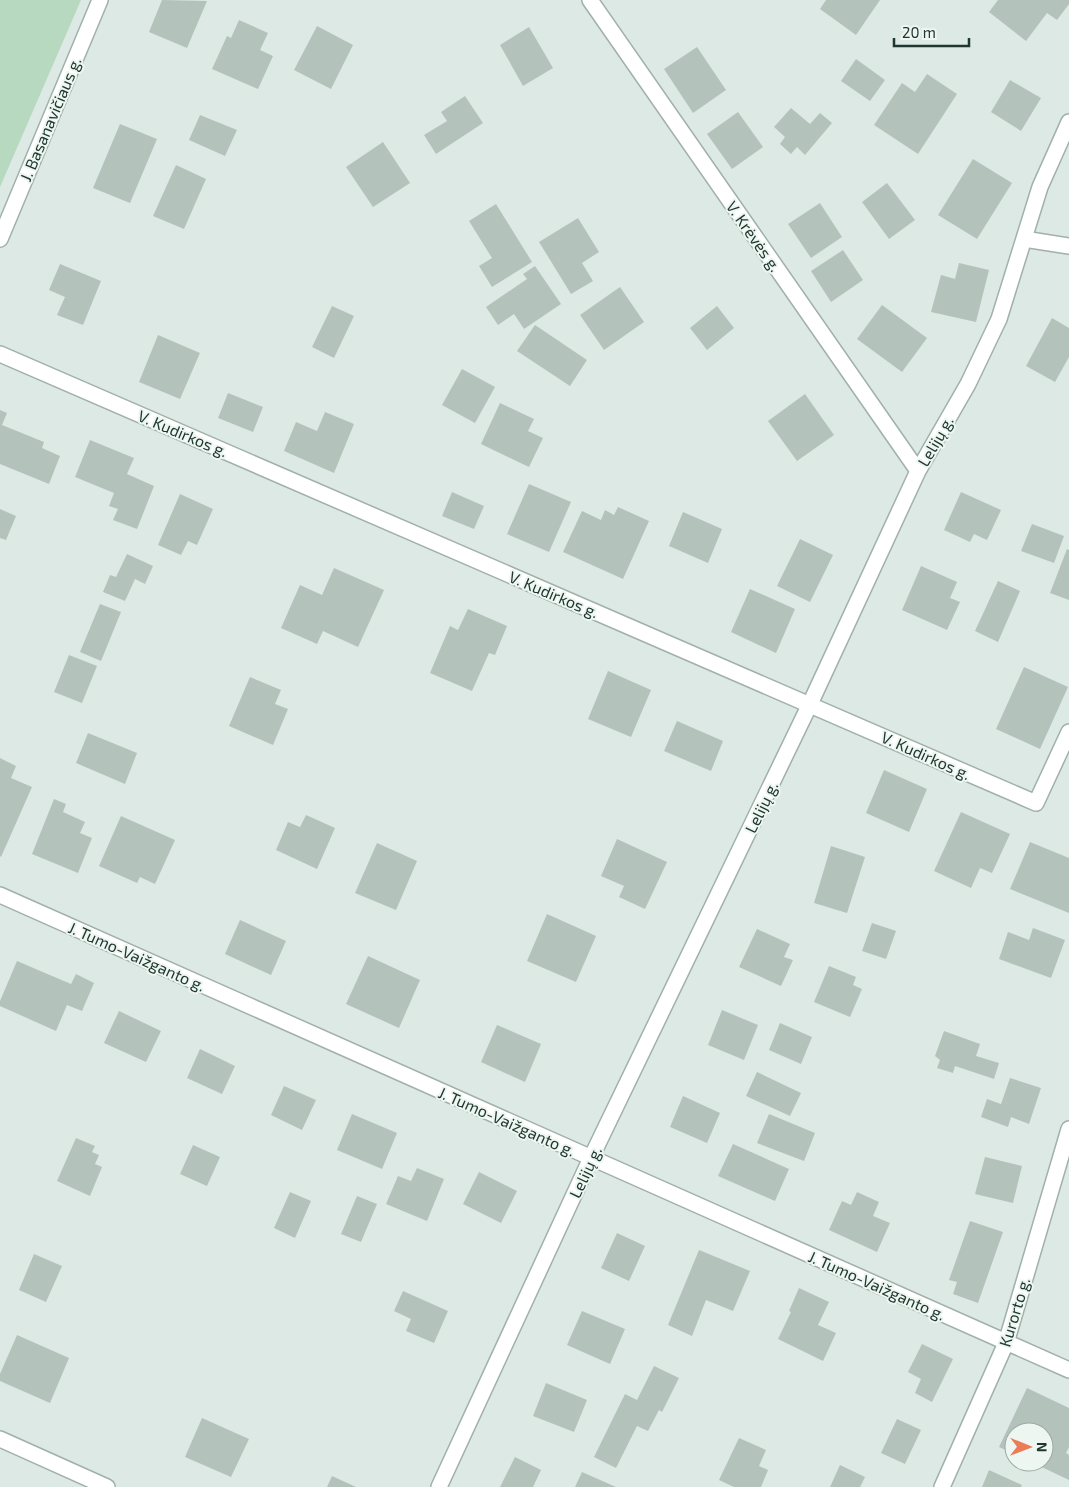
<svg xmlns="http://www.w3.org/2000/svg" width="1069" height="1487" font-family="'Exo 2',sans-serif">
<rect width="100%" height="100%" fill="#dde9e4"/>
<path fill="#b7d9c0" d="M0,0H81L0,187Z"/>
<path fill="#b3c3bc" d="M162,0L207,1L187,48L149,32Z
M826,0H880L856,35L820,9Z
M998,0H1069V4L1057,20L1047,13L1026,41L989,12Z
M239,20L268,33L260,50L273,56L258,89L212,69L227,36L231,38Z
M317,26L353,45L331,89L294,70Z
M529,27L553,68L523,86L500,45Z
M697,47L726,90L693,113L664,69Z
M856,59L885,80L870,101L841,81Z
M927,74L957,94L918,154L874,125L902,83L915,92Z
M1010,80L1041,98L1021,131L991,112Z
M465,96L483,123L436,154L424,135L447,121L441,112Z
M791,108L810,124L820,113L832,123L805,155L797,147L791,154L780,144L785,137L774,127Z
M738,112L763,147L732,169L707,134Z
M200,115L237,130L225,156L189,140Z
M120,124L157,139L130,203L93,188Z
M383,142L410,183L373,207L346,167Z
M973,159L1012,183L977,239L938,215Z
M176,165L206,179L184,229L153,216Z
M887,183L915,220L889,239L862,202Z
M820,203L842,237L811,258L788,224Z
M496,204L532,262L492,287L479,266L492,258L469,221Z
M578,218L599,252L582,263L593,281L571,294L539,242Z
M843,250L863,280L831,302L811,271Z
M959,263L989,270L976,322L931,312L941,275L955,279Z
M60,264L101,281L83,325L57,315L65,297L49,290Z
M535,266L561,304L524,329L514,314L498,325L486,307L527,279L523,274Z
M620,287L644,322L604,350L580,315Z
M882,305L927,338L902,372L857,339Z
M332,306L354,316L334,358L312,347Z
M717,306L734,328L707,350L690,328Z
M1052,318L1069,328V357L1055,382L1026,366Z
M535,325L587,360L570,386L517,351Z
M158,335L200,353L180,399L139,382Z
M462,369L495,387L475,423L442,405Z
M228,393L263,407L253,432L218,418Z
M805,394L834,435L797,461L768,421Z
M500,403L534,419L528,431L543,438L529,467L481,444Z
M0,410L7,413L2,425L44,442L42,448L60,456L49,484L0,464Z
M325,412L354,424L334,473L284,451L296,422L317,431Z
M90,440L134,458L127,474L154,486L137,529L113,520L118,509L109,506L114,493L75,477Z
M529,484L571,502L549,552L507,534Z
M452,492L484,506L474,529L442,516Z
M961,492L1001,510L987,540L974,534L970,542L944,530Z
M180,494L213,509L197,545L188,541L181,555L158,545Z
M618,507L649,521L623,579L563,552L582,511L601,520L605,510L614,515Z
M0,509L16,516L6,540L0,538Z
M683,512L722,529L708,563L669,546Z
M1032,524L1064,536L1054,563L1021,551Z
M800,539L833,555L810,602L777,586Z
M1067,549L1069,550V600L1050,593Z
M127,554L153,566L145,584L135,579L125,601L103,592L110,575L116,577Z
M921,566L957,582L950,598L960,602L947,630L902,610Z
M334,568L384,590L358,647L323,631L317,644L281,628L300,585L322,595Z
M998,581L1020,591L998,642L975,631Z
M750,589L795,609L776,653L731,632Z
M100,604L121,612L101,661L80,652Z
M468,609L507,626L495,655L489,653L472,691L430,673L450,626L458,630Z
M69,655L97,666L82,703L54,692Z
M1024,667L1068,687L1040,749L996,729Z
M608,671L651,690L631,737L588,719Z
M250,677L281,690L275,704L288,709L273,745L229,726Z
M677,721L723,741L711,771L664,751Z
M88,733L137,753L125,784L76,763Z
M0,758L16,766L11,778L32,787L1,857L0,856Z
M884,770L927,789L909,832L866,813Z
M54,799L66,804L63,812L85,822L80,833L92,838L78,873L32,854Z
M961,812L1010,834L992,873L980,868L971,888L934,871Z
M306,815L335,828L317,869L276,850L288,822L300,827Z
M121,816L175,840L155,884L140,877L137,883L99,866Z
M617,839L667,862L645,909L619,897L624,886L601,876Z
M1030,842L1069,858V913L1010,889Z
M377,843L417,861L396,910L355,893Z
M831,846L865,857L847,913L814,903Z
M547,914L596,936L576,982L527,961Z
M240,920L286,941L271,975L225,954Z
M872,923L896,931L886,959L862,951Z
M1033,928L1065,940L1051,978L999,959L1008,932L1029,940Z
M757,929L790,944L784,957L793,960L781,986L739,967Z
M368,956L420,980L399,1028L346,1004Z
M17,961L71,984L76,974L94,983L82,1011L67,1005L56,1031L0,1006V1001Z
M829,966L856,977L853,985L862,989L850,1017L814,1002Z
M722,1010L758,1025L744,1060L708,1045Z
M119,1011L161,1031L146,1062L104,1043Z
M780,1023L812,1037L801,1064L769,1050Z
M497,1025L541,1044L525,1082L481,1062Z
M944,1031L980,1044L976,1056L999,1063L994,1079L955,1066L953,1073L937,1068L940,1060L935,1056Z
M200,1049L235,1066L222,1094L187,1078Z
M757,1072L801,1093L790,1116L746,1096Z
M1010,1078L1041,1088L1029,1124L1011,1117L1008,1127L981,1117L987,1099L1001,1104Z
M284,1086L316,1100L302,1130L271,1115Z
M683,1096L720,1113L707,1143L670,1127Z
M352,1114L397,1133L382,1169L337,1150Z
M769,1114L815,1133L804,1161L757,1143Z
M76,1138L95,1146L92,1152L99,1155L95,1164L102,1167L90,1196L57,1181Z
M733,1144L789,1169L775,1201L718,1176Z
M193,1145L220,1157L207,1186L180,1174Z
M985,1157L1022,1166L1013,1203L975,1194Z
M417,1168L444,1179L427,1221L386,1204L398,1176L411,1181Z
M479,1172L517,1191L501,1223L463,1204Z
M290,1192L311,1201L295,1238L274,1228Z
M857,1192L879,1202L873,1216L890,1223L877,1252L829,1230L842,1201L851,1205Z
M357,1196L377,1204L361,1242L341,1234Z
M970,1221L1003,1232L978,1303L953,1294L957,1282L949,1280Z
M617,1233L645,1246L629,1281L601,1268Z
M699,1250L750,1271L733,1311L706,1300L692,1336L668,1325Z
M34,1254L62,1266L46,1302L19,1290Z
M799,1288L829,1302L818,1325L836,1333L823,1361L778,1339L791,1312L789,1311Z
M403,1291L448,1311L434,1343L406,1331L411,1319L394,1311Z
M582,1311L625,1329L610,1364L567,1345Z
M17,1335L69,1358L50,1403L0,1381V1374Z
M922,1344L953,1359L932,1402L915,1393L921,1379L908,1372Z
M654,1366L679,1378L662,1412L659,1410L648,1431L637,1426L616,1468L594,1457L625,1394L637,1400Z
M546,1383L587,1400L574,1432L533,1416Z
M1027,1388L1069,1408V1447L1066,1453L1069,1455V1480L1031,1462H1044V1432H1014V1454L999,1447Z
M202,1418L249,1439L231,1477L185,1457Z
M897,1419L921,1430L905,1464L881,1453Z
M739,1438L766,1450L759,1466L768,1470L761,1487H734L719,1480Z
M515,1457L541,1470L533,1487H500Z
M840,1465L865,1477L860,1487H830Z
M989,1470L1022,1485L1021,1487H982Z
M582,1472L616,1487H575Z
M332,1476L356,1487H327Z"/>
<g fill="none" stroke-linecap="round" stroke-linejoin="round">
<g stroke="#a1b0ab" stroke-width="18">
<path id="minor" d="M590,0L918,471
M0,239L100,0
M1024,239L1069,246
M0,354L1036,803L1069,732
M0,895L1069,1370
M0,1439L107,1487
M439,1487L591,1158L810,704L918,471L968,384L999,319L1040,187L1069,122
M942,1487L1006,1343L1069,1129"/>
</g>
<use href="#minor" stroke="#fff" stroke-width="15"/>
</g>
<g text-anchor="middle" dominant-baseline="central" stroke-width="4" stroke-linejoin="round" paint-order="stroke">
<g font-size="16" fill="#203731" stroke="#edf6f1">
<text transform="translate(50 119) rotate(-67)">J. Basanavičiaus g.</text>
<text transform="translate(754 236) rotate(55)">V. Krėvės g.</text>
<text transform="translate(183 433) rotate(23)">V. Kudirkos g.</text>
<text transform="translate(935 441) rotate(-60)">Lelijų g.</text>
<text transform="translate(554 594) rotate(23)">V. Kudirkos g.</text>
<text transform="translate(926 755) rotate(24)">V. Kudirkos g.</text>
<text transform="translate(761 807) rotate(-64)">Lelijų g.</text>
<text transform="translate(137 956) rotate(24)">J. Tumo-Vaižganto g.</text>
<text transform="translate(507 1121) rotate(24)">J. Tumo-Vaižganto g.</text>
<text transform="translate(585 1172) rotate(-65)">Lelijų g.</text>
<text transform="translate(877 1285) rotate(24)">J. Tumo-Vaižganto g.</text>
<text transform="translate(1014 1312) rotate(-73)">Kurorto g.</text>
</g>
</g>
<g transform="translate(1029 1447) rotate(91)"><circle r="24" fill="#edf6f1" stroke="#9baaa4"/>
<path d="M0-4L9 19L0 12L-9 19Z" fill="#ec7b58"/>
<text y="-8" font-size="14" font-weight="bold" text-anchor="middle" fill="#203731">N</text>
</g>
<path d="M894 38v8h75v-8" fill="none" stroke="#203731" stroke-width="2.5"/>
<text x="902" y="38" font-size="15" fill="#203731" stroke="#edf6f1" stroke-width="4" paint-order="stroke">20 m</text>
</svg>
